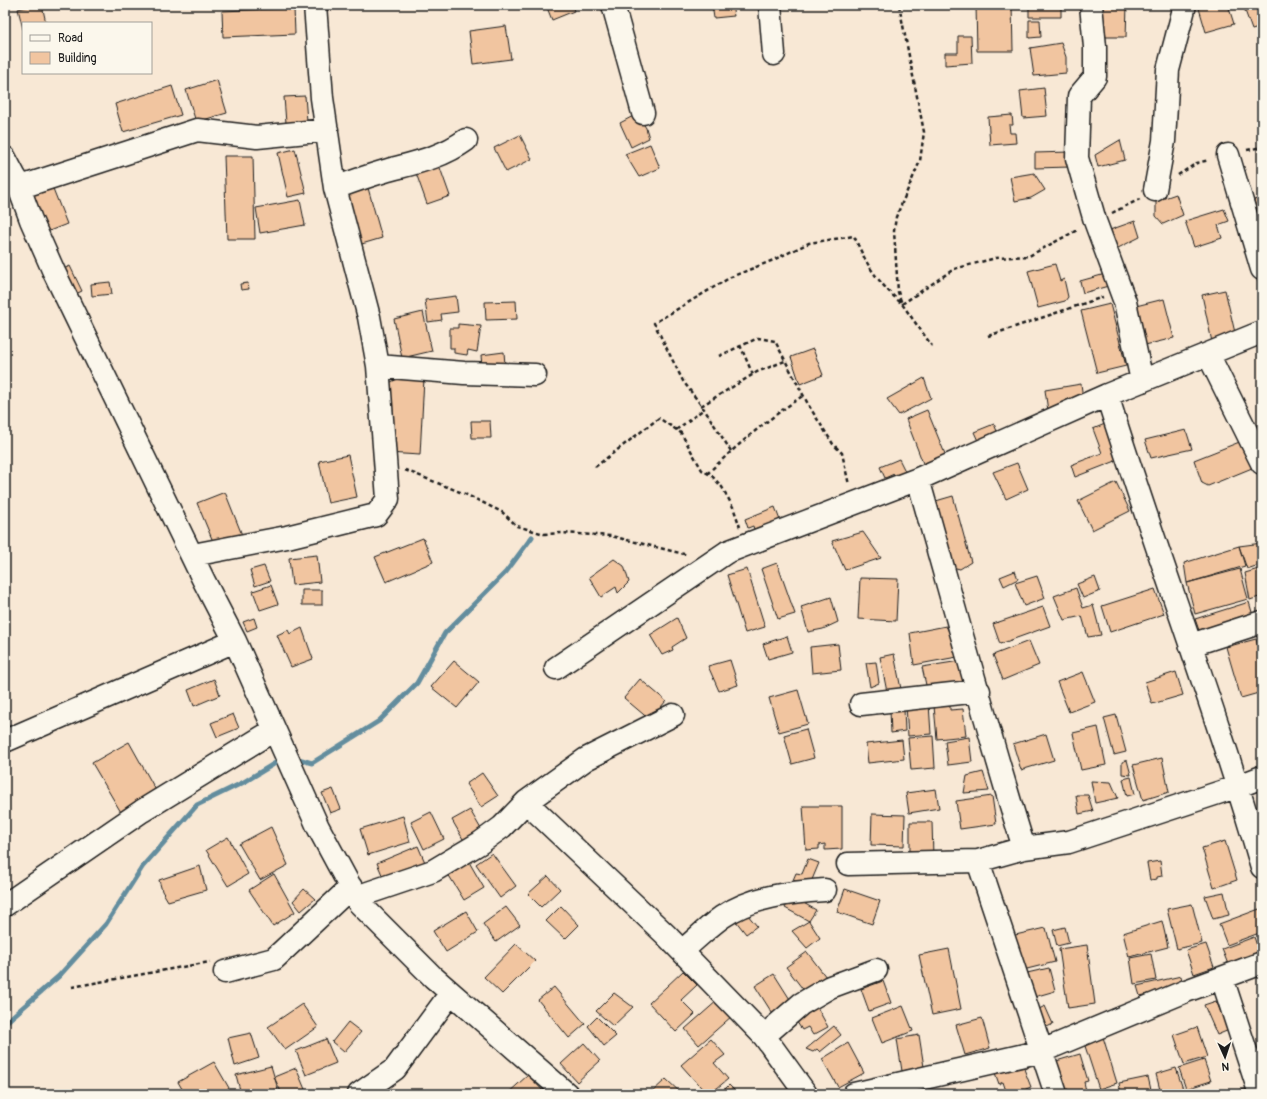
<svg xmlns="http://www.w3.org/2000/svg" width="1267" height="1099" font-family="Pangolin,sans-serif">
<rect width="100%" height="100%" fill="#f8e8d5"/>
<filter id="ink" filterUnits="userSpaceOnUse"><feTurbulence type="fractalNoise" baseFrequency=".025" numOctaves="2"/><feDisplacementMap in="SourceGraphic" scale="8" xChannelSelector="R" yChannelSelector="G"/><feConvolveMatrix kernelMatrix="1 2 1 2 8 2 1 2 1" color-interpolation-filters="sRGB"/></filter>
<g filter="url(#ink)">
<g fill="none" stroke-linecap="round" stroke-linejoin="round">
<path stroke="#638d9e" stroke-width="5" d="M295,758L312,763L379,721L417,683L445,633L506,572L532,537
M5,1023L59,976L106,924L143,866L197,805L244,782L282,759"/>
</g>
<path fill="#f1c5a0" stroke="#1c1c1c" d="M36,5H42L46,23H23V29L18,9Z
M546,5H572L574,11L552,20Z
M712,5H732L734,16L714,18Z
M976,5H1012L1013,51H977Z
M1029,5H1061V17H1029Z
M1099,5H1127L1126,37H1098Z
M1198,5H1228L1234,24L1206,32Z
M1243,5H1262V27L1252,30Z
M294,8L295,34L223,37L222,11Z
M1029,20H1040L1041,37L1029,38Z
M506,26L511,59L473,64L469,31Z
M958,36H971L972,63L945,65V53H958Z
M1061,43L1066,57V73L1034,76L1030,48Z
M217,80L227,113L196,122L186,90Z
M172,86L181,115L123,132L115,104Z
M1044,88L1047,116L1023,118L1020,91Z
M305,96L307,121L286,123L284,97Z
M637,114L646,128L649,138L631,147L620,123Z
M1012,115L1013,125H1009L1010,133H1015L1016,143L990,145L988,117Z
M520,135L532,159L506,172L494,148Z
M1120,140L1125,160L1098,167L1095,155Z
M650,144L660,168L639,177L625,154Z
M295,149L306,193L288,197L278,153Z
M1070,152V167L1035,168V153Z
M224,156H253L255,239H227Z
M439,165L450,196L427,204L416,173Z
M1034,173L1045,190L1031,198L1015,201L1010,177Z
M50,181L67,224L39,235L23,191Z
M368,188L382,238L355,246L341,195Z
M1176,194L1183,215L1163,224L1156,216V201Z
M1262,197V221H1260L1254,200Z
M300,200L305,225L260,233L256,208Z
M1224,209L1229,221L1218,225L1222,238L1194,247L1185,221Z
M1135,221L1140,237L1116,249L1107,231Z
M1055,264L1060,281L1064,279L1068,297L1065,301L1038,308L1028,271Z
M70,266L82,291L65,299L53,274Z
M1109,273L1112,285L1083,293L1080,281Z
M110,282L112,294L92,296L91,284Z
M248,283L249,289L241,290L240,284Z
M1225,290L1236,337L1212,342L1202,295Z
M456,296L458,312L441,314L442,320L428,322L425,300Z
M1164,299L1174,338L1145,345L1136,306Z
M516,301L517,319L486,320L485,302Z
M1110,304L1126,366L1097,373L1081,311Z
M423,312L432,351L402,358L394,319Z
M458,324L481,326L477,352L468,350L467,355L454,353V348H450V328H458Z
M813,349L823,375L800,384L791,357Z
M504,352L505,365L482,367L481,355Z
M406,376L424,378L420,455L387,453L388,383Z
M924,378L931,398L899,415L887,399Z
M1081,384L1084,405L1048,411L1045,390Z
M927,410L952,471L929,479L906,419Z
M471,421H490L491,438H472Z
M1112,421L1126,457L1075,477L1071,465L1102,453L1093,429Z
M994,424L999,436L979,443L974,432Z
M1186,430L1192,449L1151,458L1145,440Z
M1242,441L1249,456L1252,468L1208,486L1202,483L1194,460Z
M348,455L357,497L328,503L319,461Z
M899,459L911,483L900,488L894,474L885,478L880,467Z
M1017,463L1028,489L1006,499L993,472Z
M1116,482L1130,511L1092,530L1078,501Z
M225,492L244,540L217,551L197,503Z
M953,496L971,562L960,569L952,567L929,503Z
M775,507L781,523L755,533L753,526L748,528L745,519Z
M863,532L881,558L845,570L832,541Z
M423,538L433,562L386,582L375,557Z
M1262,543V564L1247,569L1239,546Z
M1239,546L1245,566L1187,583L1184,563Z
M317,555L320,582L292,585L289,558Z
M614,559L624,566L629,582L618,593L616,587L601,597L589,577Z
M777,563L795,614L778,619L761,569Z
M264,566L270,581L255,586L250,570Z
M1262,568V596L1250,600L1245,573Z
M747,569L765,627L745,633L727,575Z
M1240,569L1248,599L1195,614L1187,583Z
M1015,571L1018,579L1004,586L1000,577Z
M1037,576L1045,598L1024,606L1015,583Z
M1095,577L1100,591L1083,598L1077,584Z
M860,578L898,579L896,621L858,619Z
M271,585L278,604L260,610L253,591Z
M1076,588L1083,608L1093,605L1101,635L1088,637L1082,616L1064,620L1054,596Z
M1155,589L1164,614L1110,632L1102,606Z
M302,590H322V605H302Z
M831,597L838,622L823,629L808,632L801,607Z
M1249,602L1254,619L1201,636L1195,619Z
M1043,607L1050,626L1000,644L993,624Z
M254,618L257,627L247,631L243,622Z
M677,618L686,638L672,647L673,650L662,655L650,635Z
M946,626L957,647V657L914,665L910,633Z
M302,628L313,659L291,667L277,635L288,630L290,634Z
M787,636L792,652L768,659L763,644Z
M1256,639L1262,662V692L1241,698L1226,647Z
M1029,641L1039,665L1003,680L993,655Z
M838,644L841,670L812,673L810,647Z
M894,654L901,689L887,692L880,657Z
M730,660L738,685L719,691L708,666Z
M454,661L479,682L457,708L431,687Z
M960,661L964,675L961,689L928,694L922,667Z
M876,662L879,683L870,687L866,663Z
M1083,672L1095,702L1069,712L1057,682Z
M1176,672L1183,695L1152,704L1145,682Z
M214,679L220,695L194,706L188,690Z
M640,679L666,701L650,720L624,698Z
M798,690L808,724L779,732L769,698Z
M929,704L931,734L908,736L906,706Z
M950,705V710L963,709L966,736L937,739L934,706Z
M904,709L905,731L891,733L890,710Z
M233,714L239,728L217,737L211,723Z
M1116,715L1126,752L1114,755L1104,718Z
M1098,727L1106,765L1081,770L1073,733Z
M806,729L814,758L792,764L784,735Z
M1046,734L1054,760L1021,770L1013,744Z
M933,736L935,768L911,770L908,738Z
M969,737L972,762L948,765L945,741Z
M902,740L904,759L868,763L866,744Z
M129,742L158,794L122,814L92,763Z
M1162,758L1169,792L1143,800L1133,765Z
M1127,760L1131,775L1122,774V762Z
M983,772L989,791L964,793L967,776Z
M482,773L498,796L481,807L466,784Z
M1131,777L1135,794L1127,796L1123,779Z
M1091,781L1111,782L1118,798L1095,803Z
M333,789L341,809L330,813L322,793Z
M936,789L939,808L909,813L906,793Z
M1076,795H1088L1093,811L1079,814Z
M992,796L996,824L960,829L956,801Z
M803,806H842V849L825,850V844L819,845V849L806,850Z
M470,810L485,836L467,846L452,820Z
M431,812L444,839L424,849L411,822Z
M872,814L905,815L904,846L871,845Z
M403,816L410,842L368,855L360,829Z
M910,822H932L933,856H910Z
M271,827L288,865L260,880L239,844Z
M228,837L248,874L228,886L206,850Z
M1225,841L1237,880L1214,888L1202,848Z
M418,846L427,867L386,884L377,863Z
M492,853L516,886L500,898L476,864Z
M808,859L819,863L809,887L793,880L796,873L802,874Z
M1160,861L1162,876L1157,877V879L1150,880L1147,863Z
M469,862L484,888L464,900L448,874Z
M200,866L206,890L168,901L162,891L159,880Z
M274,874L295,912L273,926L249,890Z
M548,876L560,889L541,907L528,894Z
M304,889L315,899L301,911L293,901Z
M845,889L880,901L872,924L837,912Z
M1224,892L1229,915L1213,919L1205,896Z
M791,896L816,910L809,921L785,908Z
M1192,904L1202,943L1177,949L1167,909Z
M561,906L579,925L565,939L546,921Z
M506,907L520,925L496,942L483,924Z
M742,908L757,926L746,934L732,916Z
M1262,908V932L1227,945L1219,924Z
M466,911L478,932L446,952L433,931Z
M809,921L820,938L807,948L792,931Z
M1162,921L1168,947L1129,957L1123,933Z
M1065,927L1069,943L1057,946L1053,930Z
M1046,928L1055,962L1019,971L1011,936Z
M1254,937L1262,960L1231,972L1222,949Z
M516,944L535,961L502,994L484,977Z
M1206,944L1214,967L1194,974L1186,950Z
M1087,945L1095,1004L1068,1008L1059,949Z
M949,949L961,1009L932,1015L919,955Z
M807,952L826,977L805,992L786,967Z
M1151,954L1156,980L1134,984L1130,958Z
M1049,968L1055,991L1034,997L1027,973Z
M683,971L697,985L681,1000L695,1014L676,1032L649,1003Z
M774,974L793,1004L774,1016L755,986Z
M1181,976L1183,986L1140,996L1137,986Z
M883,981L891,1003L869,1011L861,989Z
M554,987L585,1024L569,1038L538,1000Z
M614,993L633,1007L613,1026L596,1011Z
M718,1000L732,1016L699,1045L685,1029Z
M1216,1001L1229,1030L1217,1035L1204,1005Z
M302,1004L318,1027L285,1050L268,1027Z
M903,1006L913,1031L882,1043L872,1018Z
M1045,1006L1053,1024L1043,1029L1035,1011Z
M817,1007L828,1027L813,1035L808,1027L802,1030L795,1019Z
M597,1017L616,1036L604,1046L588,1026Z
M982,1018L990,1048L965,1055L956,1025Z
M348,1022L361,1032L344,1052L332,1042Z
M834,1026L841,1035L820,1052L817,1049L813,1052L806,1049Z
M1197,1027L1207,1057L1184,1064L1174,1035Z
M251,1033L259,1058L235,1066L228,1038Z
M919,1035L924,1067L902,1071L897,1039Z
M1103,1037L1117,1083L1099,1089L1084,1043Z
M326,1039L336,1063L306,1075L296,1051Z
M711,1039L725,1055L714,1063L728,1079L710,1094H707L681,1065Z
M584,1043L600,1061L577,1082L561,1064Z
M848,1043L864,1073L838,1087L822,1059Z
M1080,1054L1088,1081L1084,1082L1086,1091L1074,1094H1062L1053,1062Z
M1025,1058L1029,1067L1024,1069L1031,1087L1013,1094H1007L1003,1082L999,1084L994,1070Z
M1204,1060L1211,1081L1186,1089L1179,1068Z
M214,1062L229,1088L219,1094H185L178,1082Z
M271,1066L278,1089L260,1094H241L236,1075Z
M296,1068L307,1094H282L274,1077Z
M1176,1068L1183,1089L1161,1094L1156,1074Z
M528,1075L546,1094H507Z
M1148,1077L1152,1094H1121L1119,1083Z
M666,1079L682,1094H650Z
M729,1085L738,1094H720Z
M1250,1088L1251,1094H1228L1227,1093Z"/>
<g fill="none" stroke-linecap="round" stroke-linejoin="round">
<g stroke="#1c1c1c" stroke-width="25">
<path id="minor" d="M613,5L643,113
M770,5L774,54
M1091,5L1095,47V77L1079,96L1077,158L1095,221L1125,302L1142,381
M1228,155L1262,269
M5,158L15,177L31,220L54,272L204,581L235,641L318,827L359,903L433,977L567,1094
M15,177L21,187L197,130L257,137L327,130
M335,188C351,182 368,176 385,171C414,163 441,158 466,140
M1155,190L1164,141L1168,70L1185,5
M1208,354L1262,463
M378,366L464,373L535,375
M1107,395C1156,553 1216,708 1262,867
M918,479C953,602 986,726 1024,848
M193,555L287,537L376,515L388,499L378,366L369,317L335,188L322,98L315,5
M1191,645L1262,622
M556,668L727,552L918,479L1107,395L1262,332
M861,704L979,691
M5,741L235,641
M526,802L665,934L764,1036L806,1094
M978,861L1056,1094
M848,864L978,861L1024,848L1069,842L1239,786L1262,777
M356,897L433,871L480,843L502,827L526,802L586,759L673,715
M5,905L142,811L274,730
M682,951C695,940 708,927 722,917C751,897 791,892 825,890
M225,972L274,959L351,887
M1222,978L1260,1094
M764,1036L801,1004L830,987L876,970
M359,1094L395,1069L451,993
M854,1094L1042,1051L1186,991L1262,963"/>
</g>
<path stroke="#1c1c1c" stroke-width="2.5" stroke-dasharray="4 3" stroke-linecap="butt" d="M899,5L924,132L920,161L896,217L894,231L898,292L902,304L932,346
M1247,150L1262,147
M1178,175L1197,163L1209,160
M1112,213L1140,199
M902,304L954,269L996,258L1029,256L1079,229
M988,336L1103,297
M740,345L753,375
M719,356L758,338L775,341L809,406L833,444L842,453L849,485
M701,406L757,372L785,361
M676,430L704,409
M731,451L704,409L683,381L654,323L731,277L771,261L809,243L854,236C868,268 877,281 903,305
M595,467L659,418L681,433L702,470L712,476L722,487L733,507L740,527
M405,470L465,494L502,512L517,526L544,534L562,533L611,536L688,555
M707,474C737,445 769,418 804,395
M72,987L210,962"/>
<use href="#minor" stroke="#fbf7ec" stroke-width="22"/>
</g>
</g>
<rect width="1267" height="1099" fill="none" stroke="#fbf7ec" stroke-width="20"/>
<rect x="10" y="10" width="1247" height="1079" fill="none" stroke="#1c1c1c" stroke-width="1.5" filter="url(#ink)"/>
<rect x="22" y="22" width="130" height="52" fill="#fbf7ec" stroke="#a29f99"/>
<rect x="30" y="35" width="20" height="6" fill="#fbf7ec" stroke="#a29f99"/>
<text x="58" y="42" font-size="12" fill="#1c1c1c">Road</text>
<rect x="30" y="52" width="20" height="12" fill="#f1c5a0" stroke="#a29f99"/>
<text x="58" y="62" font-size="12" fill="#1c1c1c">Building</text>
<g transform="translate(1225 1057) rotate(177)" stroke="#fbf7ec" stroke-width="3" paint-order="stroke">
<path d="M0-3L7 15L0 10L-7 15Z" fill="#1c1c1c"/>
<text y="-6" font-size="11" font-weight="bold" text-anchor="middle" fill="#1c1c1c">N</text>
</g>
</svg>
